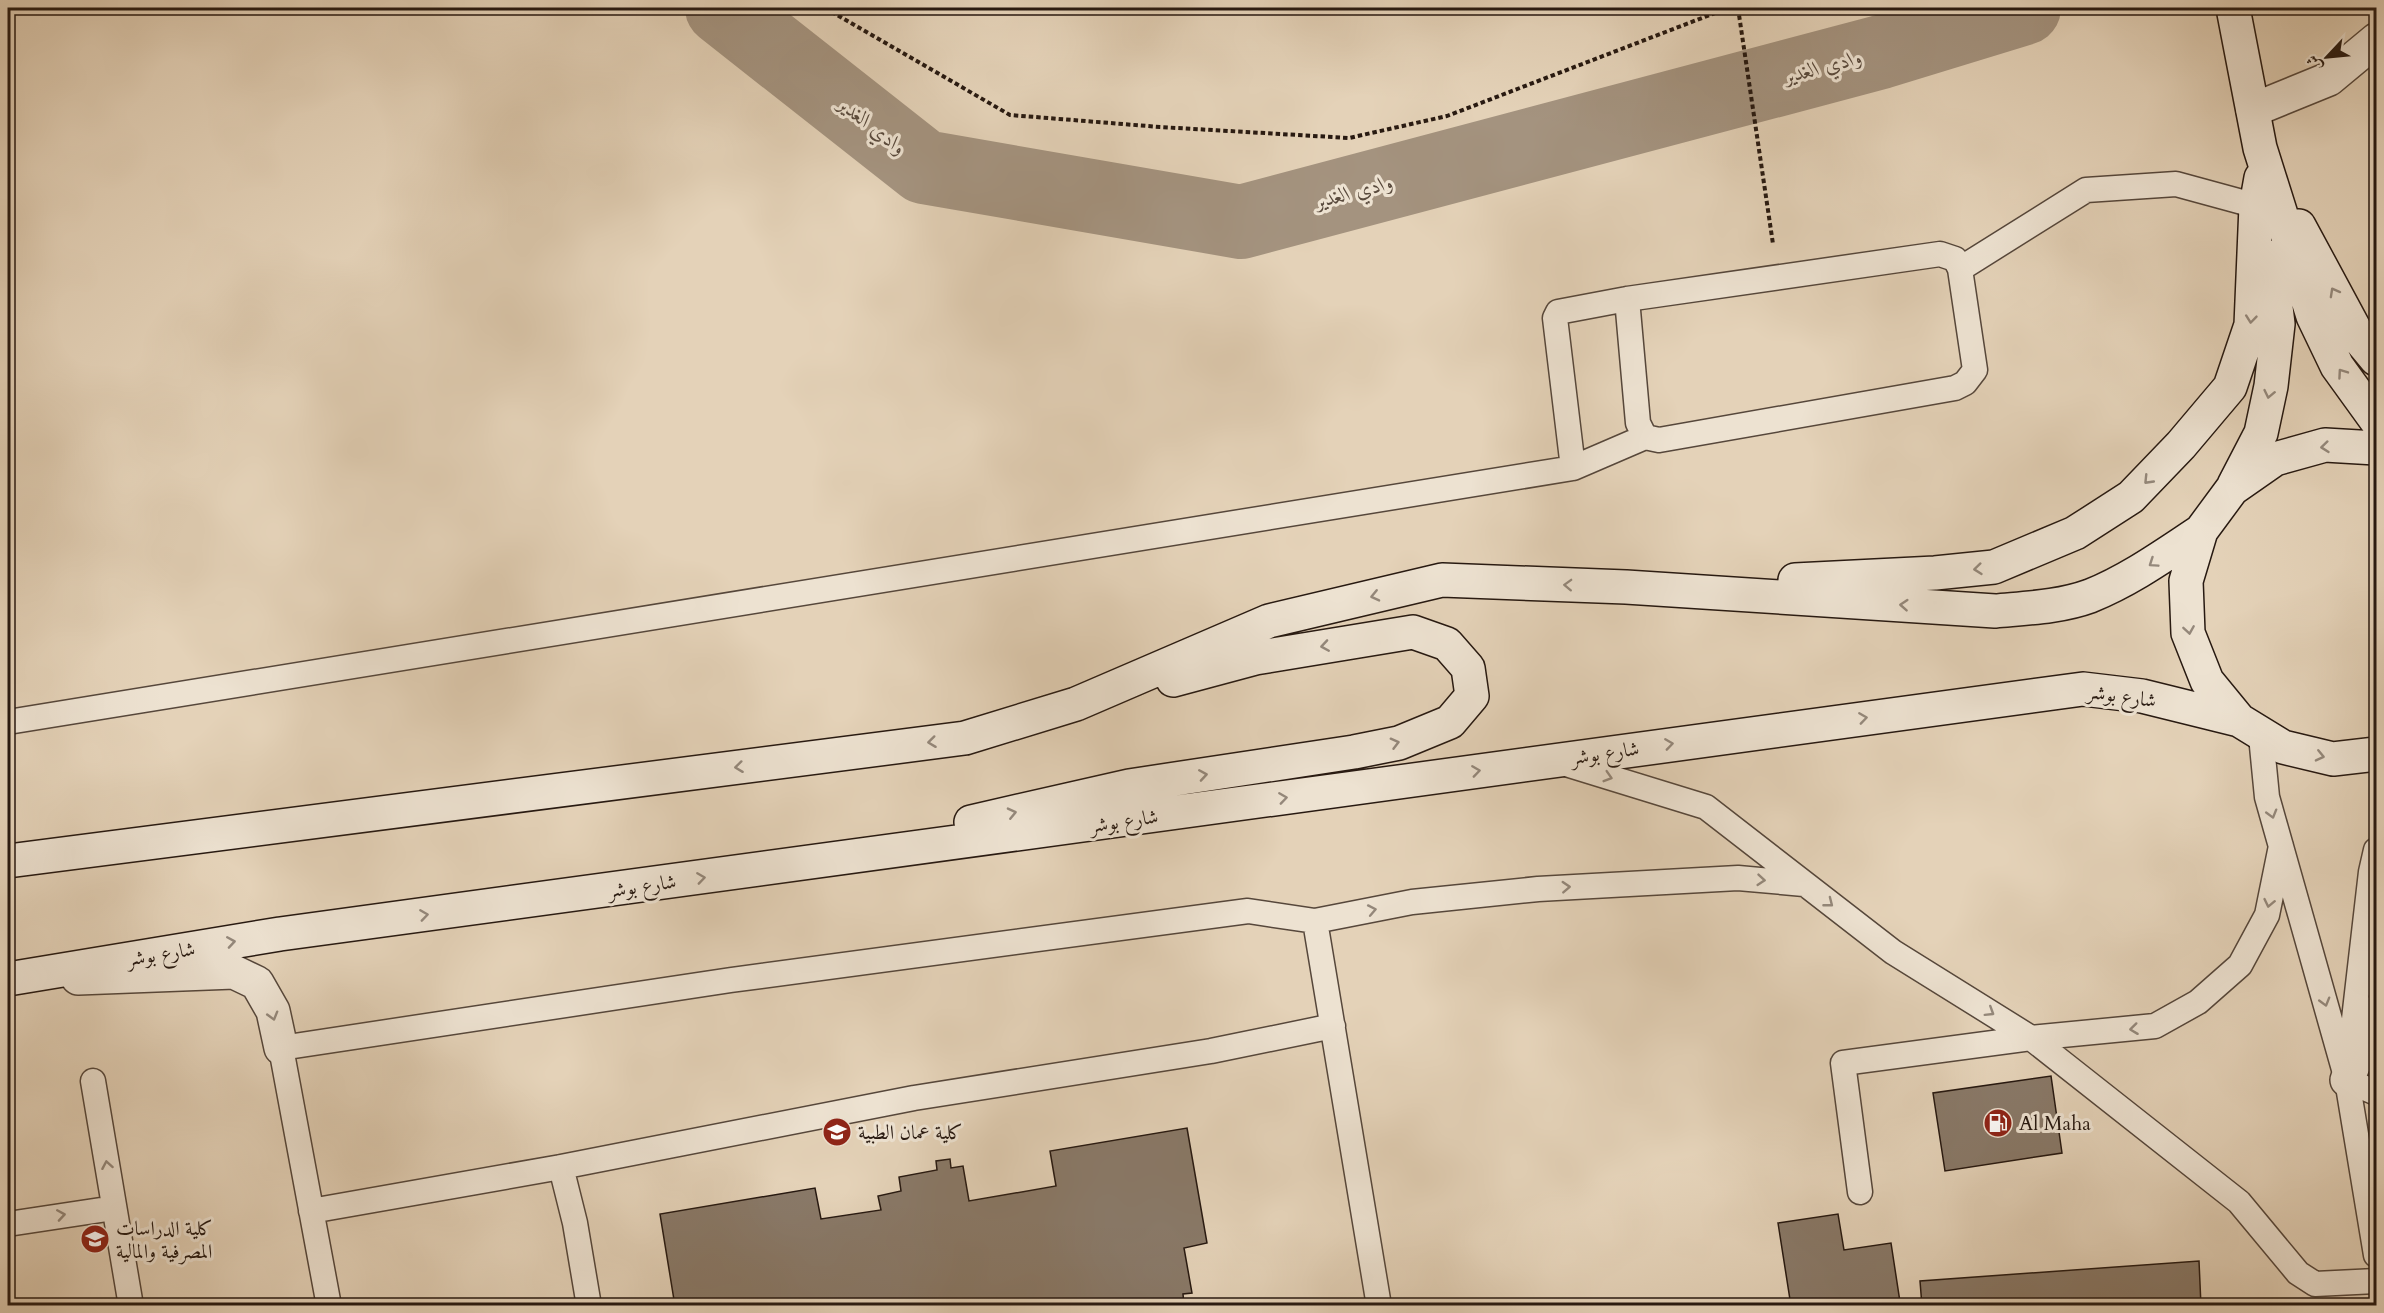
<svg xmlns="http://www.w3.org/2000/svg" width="2384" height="1313" font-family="Cardo,Amiri,serif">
<rect width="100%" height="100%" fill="#e4d2b8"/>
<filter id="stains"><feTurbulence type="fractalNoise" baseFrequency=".00333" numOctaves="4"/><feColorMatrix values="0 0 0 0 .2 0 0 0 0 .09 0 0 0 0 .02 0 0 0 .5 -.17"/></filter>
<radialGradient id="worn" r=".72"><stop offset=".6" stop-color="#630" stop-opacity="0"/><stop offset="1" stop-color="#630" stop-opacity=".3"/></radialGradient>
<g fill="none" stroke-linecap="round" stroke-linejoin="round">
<path stroke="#a4937f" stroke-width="74" d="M722,8L924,167L1241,222L1881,52L2024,8"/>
</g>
<path fill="#897968" stroke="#271911" stroke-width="1.5" d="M2051,1076L2062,1153L1945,1171L1933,1093Z
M1187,1128L1207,1243L1184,1248L1192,1293L1183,1294L1184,1306H675L660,1214L815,1188L821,1219L881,1210L878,1196L901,1191L899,1177L937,1170L936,1161L950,1159L951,1168L963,1166L969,1201L1056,1186L1050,1151Z
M1838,1214L1844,1250L1891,1243L1900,1302L1879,1306H1791L1778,1223Z
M2199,1261L2201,1306H1922L1920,1281Z"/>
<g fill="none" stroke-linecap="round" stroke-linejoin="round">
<g stroke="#56473b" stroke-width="27">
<path id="service" d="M1960,269L2086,190L2176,184L2264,208
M1573,468L1645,437
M8,722L1573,468L1555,318L1558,312L1627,299L1940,254L1955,259L1960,269L1975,370L1965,383L1955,388L1659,440L1645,437L1638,423L1627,299
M2261,736L2267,797L2347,1080L2376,1255
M1563,763L1706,807L1893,952L2031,1038L2239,1202L2298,1273L2315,1284L2376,1281
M1315,921L1412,902L1538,889L1738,878L1804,884
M2350,1054L2371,872L2376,850
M2347,1080L2376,1093
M93,1081L131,1306
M1860,1192L1843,1063L2031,1038L2155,1026L2198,1002L2240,965L2267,915L2281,846
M311,1211L561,1167
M8,1224L114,1208
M329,1306L281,1048L731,980L1248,911L1315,921L1379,1306
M589,1306L575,1223L561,1167L914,1098L1211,1051L1333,1026"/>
</g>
<g stroke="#56473b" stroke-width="36">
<path id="minor" d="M2253,110L2329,79L2376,40
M78,978L234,972L257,983L273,1011L281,1048"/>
</g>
<g stroke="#56473b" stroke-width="36">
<path id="tertiary" d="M2347,1080L2376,1012"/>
</g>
<g stroke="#271911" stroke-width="36">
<path id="secondary" d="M2233,8L2260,148L2313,316L2337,366L2376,420
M2299,226L2361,341L2376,359
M2376,448L2325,445L2275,459L2232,489L2201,531L2186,581L2188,633L2207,681L2239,720L2283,747L2333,759L2376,754
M2234,485L2261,433L2271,386L2278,324L2270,257
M1795,580L1935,573L1994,567L2075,533L2131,497L2181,445L2230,387L2251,325L2256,206L2261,178
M971,822L1129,786L1354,752L1399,743L1450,722L1472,696L1468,668L1447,644L1413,632L1255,658L1173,680
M8,861L965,738L1076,704L1269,621L1442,580L1626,587L1995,611C2027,608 2060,607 2090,596C2130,580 2166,554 2201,531
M8,979L280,934L2083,689L2142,696L2239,720"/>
</g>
<path stroke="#271911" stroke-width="4" stroke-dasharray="4.5 3" stroke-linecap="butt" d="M825,8L1010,115L1160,127L1349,138L1447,116L1728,8
M1738,8L1773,244"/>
<use href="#service" stroke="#ede2d1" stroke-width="24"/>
<use href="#minor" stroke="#ede2d1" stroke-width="33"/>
<use href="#tertiary" stroke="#ede2d1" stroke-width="33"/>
<use href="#secondary" stroke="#ede2d1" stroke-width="33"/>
</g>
<defs><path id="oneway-chevron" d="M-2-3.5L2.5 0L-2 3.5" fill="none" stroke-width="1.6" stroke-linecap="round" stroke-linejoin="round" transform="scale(1.5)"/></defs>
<g stroke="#94887b">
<use href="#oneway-chevron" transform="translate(2334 292) rotate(-119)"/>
<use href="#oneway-chevron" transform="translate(2251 319) rotate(96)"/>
<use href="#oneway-chevron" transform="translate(2342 373) rotate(-125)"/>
<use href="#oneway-chevron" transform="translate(2269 394) rotate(102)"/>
<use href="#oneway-chevron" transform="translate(2325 447) rotate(174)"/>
<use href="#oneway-chevron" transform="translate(2148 480) rotate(134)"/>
<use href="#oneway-chevron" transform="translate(2153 563) rotate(146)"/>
<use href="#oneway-chevron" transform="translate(1978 569) rotate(174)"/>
<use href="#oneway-chevron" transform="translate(1568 585) rotate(-178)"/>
<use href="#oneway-chevron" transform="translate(1375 596) rotate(167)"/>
<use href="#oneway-chevron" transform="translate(1904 605) rotate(-176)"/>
<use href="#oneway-chevron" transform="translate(2189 630) rotate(81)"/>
<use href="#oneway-chevron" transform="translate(1325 646) rotate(171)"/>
<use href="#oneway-chevron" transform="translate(1863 718) rotate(-8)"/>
<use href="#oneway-chevron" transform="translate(932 742) rotate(173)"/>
<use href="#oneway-chevron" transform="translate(1395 743) rotate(-15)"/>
<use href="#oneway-chevron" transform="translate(1669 744) rotate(-8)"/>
<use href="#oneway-chevron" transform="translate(2320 756) rotate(13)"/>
<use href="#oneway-chevron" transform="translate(739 767) rotate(173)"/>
<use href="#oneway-chevron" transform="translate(1476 771) rotate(-8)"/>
<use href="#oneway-chevron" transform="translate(1203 775) rotate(-9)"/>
<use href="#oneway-chevron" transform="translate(1608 777) rotate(17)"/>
<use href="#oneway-chevron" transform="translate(1283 798) rotate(-8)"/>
<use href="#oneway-chevron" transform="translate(1012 813) rotate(-13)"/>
<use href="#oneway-chevron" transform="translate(2272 814) rotate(74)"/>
<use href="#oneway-chevron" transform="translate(701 878) rotate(-8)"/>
<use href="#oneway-chevron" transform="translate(1761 880) rotate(5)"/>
<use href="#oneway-chevron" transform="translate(1566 887) rotate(-3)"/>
<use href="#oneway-chevron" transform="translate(1829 903) rotate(38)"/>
<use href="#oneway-chevron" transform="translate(2269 903) rotate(102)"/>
<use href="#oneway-chevron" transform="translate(1372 910) rotate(-11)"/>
<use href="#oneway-chevron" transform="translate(424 915) rotate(-8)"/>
<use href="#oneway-chevron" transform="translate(231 942) rotate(-9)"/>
<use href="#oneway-chevron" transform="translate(2325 1002) rotate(74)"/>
<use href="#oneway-chevron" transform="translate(1990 1012) rotate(32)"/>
<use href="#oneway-chevron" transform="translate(273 1016) rotate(74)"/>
<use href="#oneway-chevron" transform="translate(2134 1029) rotate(173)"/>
<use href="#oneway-chevron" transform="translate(107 1165) rotate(-100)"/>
<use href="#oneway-chevron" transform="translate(61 1215) rotate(-9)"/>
</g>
<defs>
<g id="fuel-disc" transform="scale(1.5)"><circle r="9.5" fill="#8f2418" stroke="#ede2d1"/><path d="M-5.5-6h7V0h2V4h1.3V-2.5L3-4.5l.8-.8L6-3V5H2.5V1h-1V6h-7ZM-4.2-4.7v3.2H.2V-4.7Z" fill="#fff"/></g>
<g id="university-disc" transform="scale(1.5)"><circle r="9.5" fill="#8f2418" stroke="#ede2d1"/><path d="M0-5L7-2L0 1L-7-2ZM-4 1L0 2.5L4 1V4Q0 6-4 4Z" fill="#fff"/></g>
</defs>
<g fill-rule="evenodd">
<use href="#fuel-disc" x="1998" y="1123"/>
<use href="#university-disc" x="837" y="1132"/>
<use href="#university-disc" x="95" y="1239"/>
</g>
<g text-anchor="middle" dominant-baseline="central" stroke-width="6" stroke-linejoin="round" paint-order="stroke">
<g font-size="20" fill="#271911" stroke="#ede2d1">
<text transform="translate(2122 696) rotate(8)">شارع بوشر</text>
<text transform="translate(1605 753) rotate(-8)">شارع بوشر</text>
<text transform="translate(1124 821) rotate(-8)">شارع بوشر</text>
<text transform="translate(642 886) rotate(-8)">شارع بوشر</text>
<text transform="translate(161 954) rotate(-9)">شارع بوشر</text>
</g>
<g font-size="20" fill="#271911" stroke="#ede2d1" text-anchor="start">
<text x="2019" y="1123">Al Maha</text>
<text x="858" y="1132">كلية عمان الطبية</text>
<text x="116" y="1228">كلية الدراسات<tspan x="116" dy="23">المصرفية والمالية</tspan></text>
</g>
<g font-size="21" font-style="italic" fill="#594a3d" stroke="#ede2d1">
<text transform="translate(1823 67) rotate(-15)">وادي الغدير</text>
<text transform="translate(872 126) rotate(38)">وادي الغدير</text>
<text transform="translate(1354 192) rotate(-15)">وادي الغدير</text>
</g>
</g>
<rect width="2384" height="1313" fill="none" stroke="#e4d2b8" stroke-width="30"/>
<rect x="9" y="9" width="2366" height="1295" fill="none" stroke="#271911" stroke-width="3"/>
<rect x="15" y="15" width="2354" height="1283" fill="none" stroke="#271911" stroke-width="1.5"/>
<g transform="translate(2327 57) rotate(244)" stroke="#ede2d1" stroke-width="4.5" paint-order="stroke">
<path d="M0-4.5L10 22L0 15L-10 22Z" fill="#271911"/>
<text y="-9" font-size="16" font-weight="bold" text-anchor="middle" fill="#271911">ش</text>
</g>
<rect width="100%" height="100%" filter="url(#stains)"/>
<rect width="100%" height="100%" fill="url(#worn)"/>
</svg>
